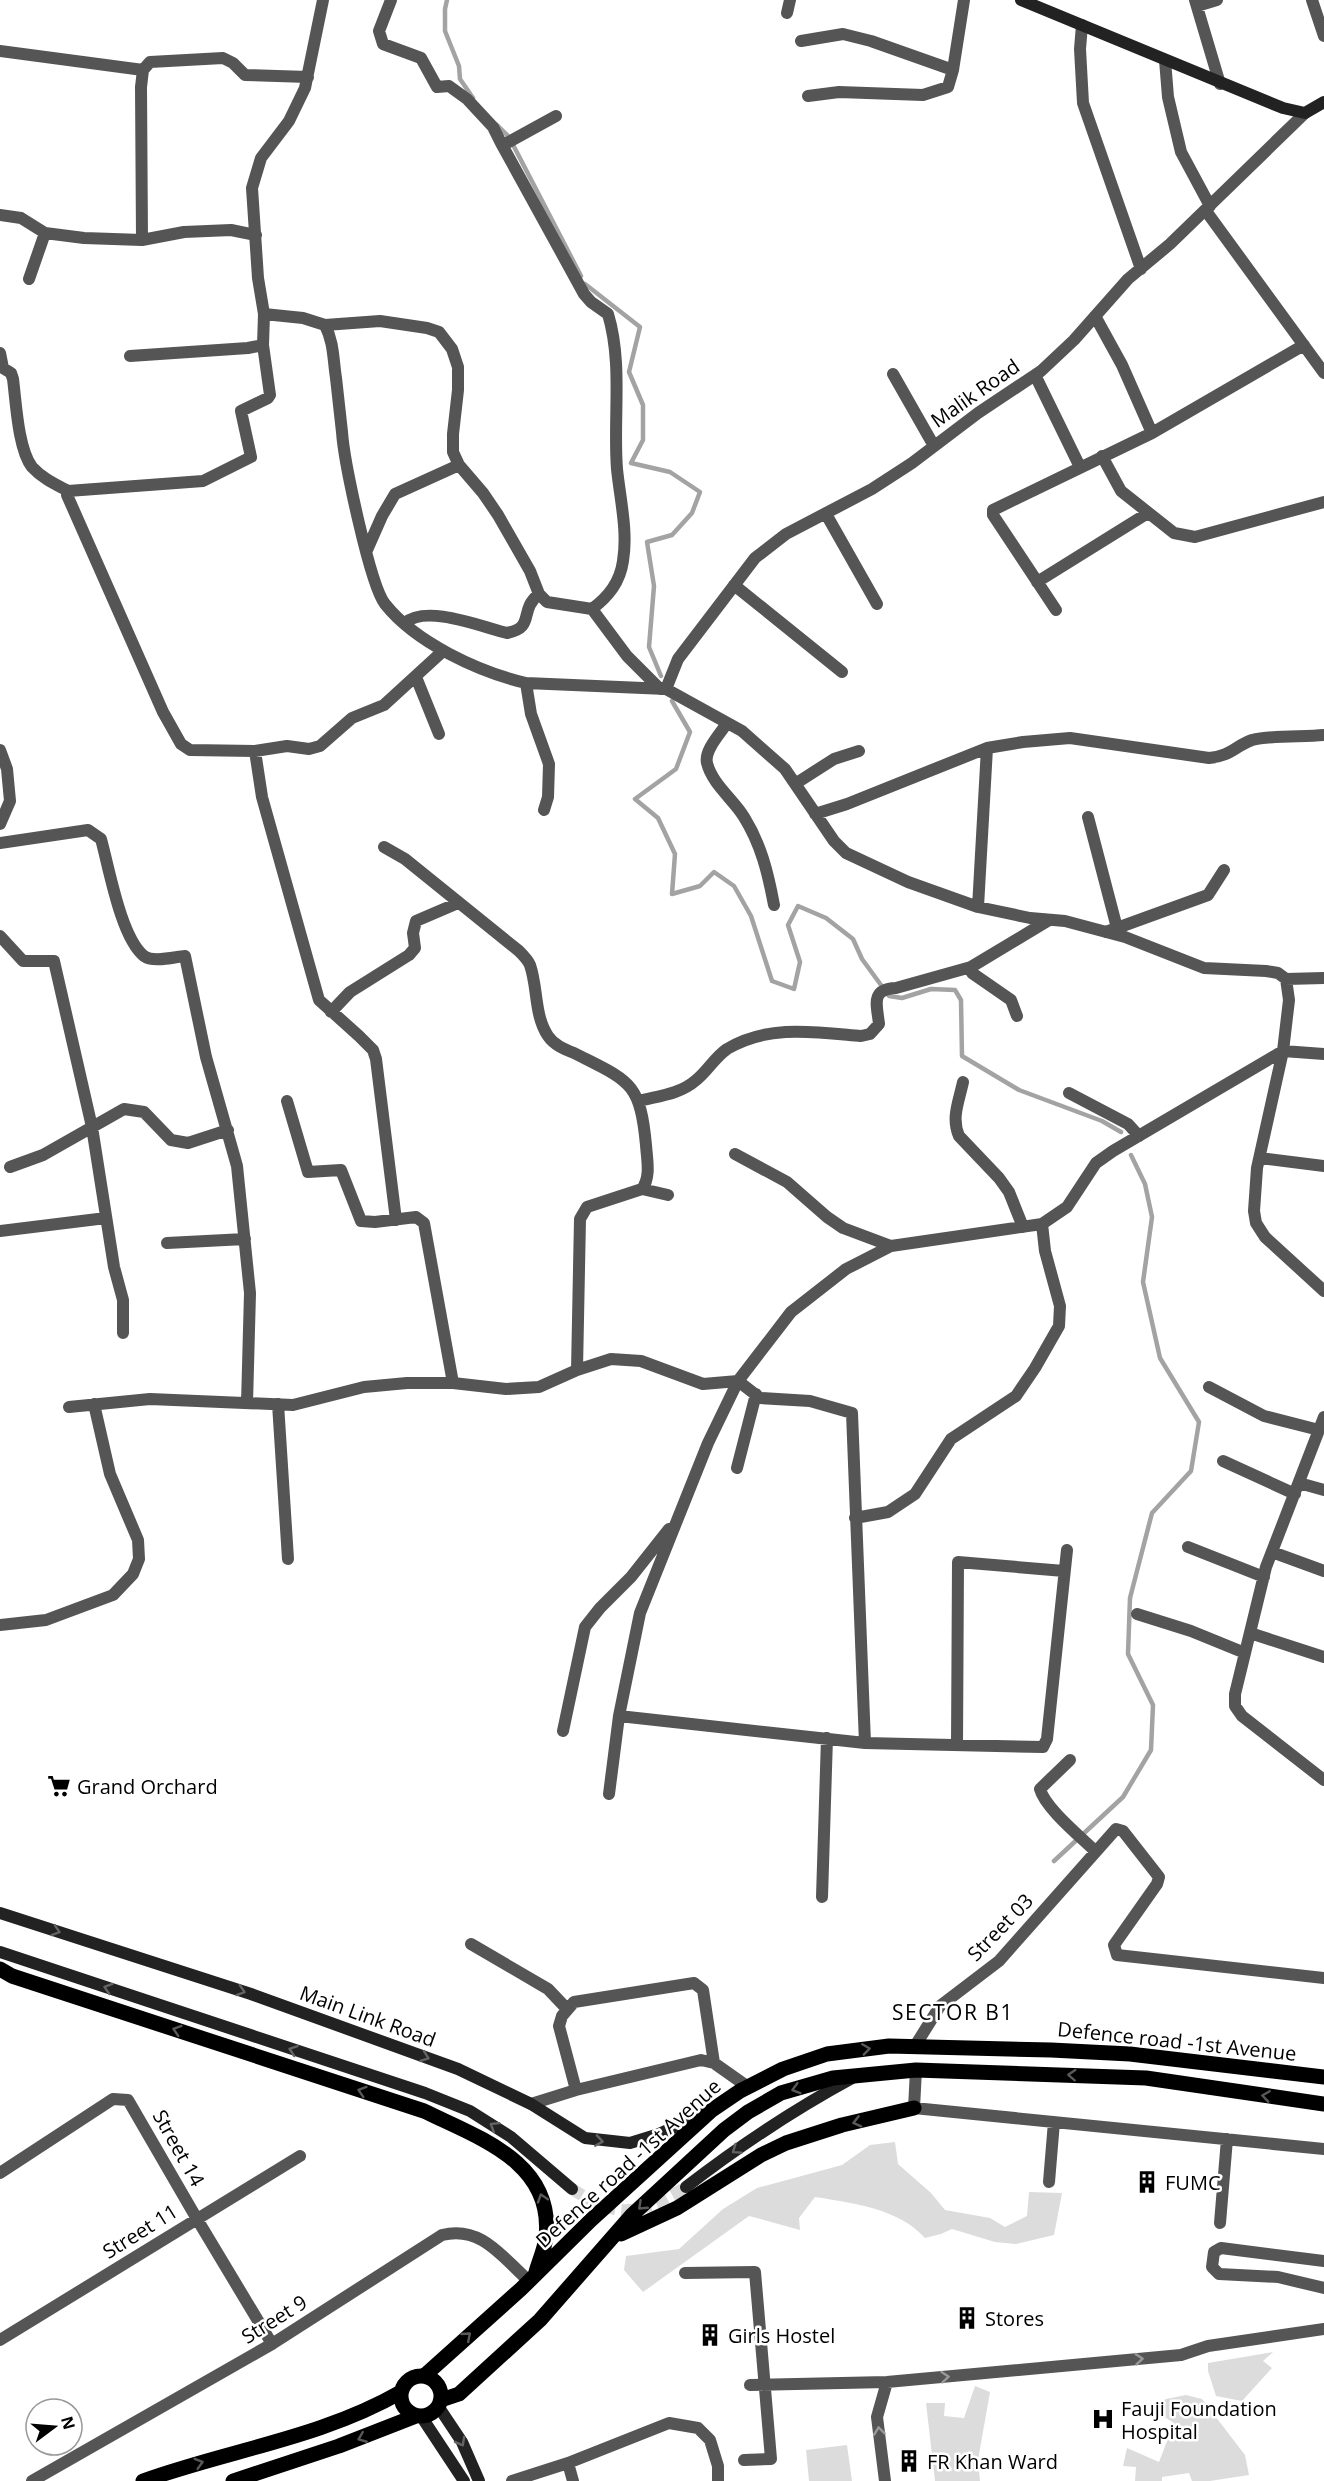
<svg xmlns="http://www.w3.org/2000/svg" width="1324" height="2481" font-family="'Open Sans',sans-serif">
<rect width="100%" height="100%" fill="#fff"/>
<path fill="#dcdcdc" d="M895,2142L898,2164L931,2193L945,2210L990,2218L1005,2227L1027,2216L1029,2192L1062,2193L1054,2235L1016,2244L995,2242L952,2229L941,2234L925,2238C898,2208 852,2203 815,2197L799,2218L800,2230L749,2216L643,2292L624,2270L626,2256L679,2249L723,2209L757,2188L842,2165L870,2145Z
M1273,2352L1263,2361L1272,2368L1242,2401L1216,2396L1208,2371V2363Z
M975,2386L990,2392L978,2460L980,2481H935L926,2403H945L944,2416L964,2418Z
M1186,2395L1202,2399L1245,2455L1249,2475L1210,2481H1192L1189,2473L1162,2477V2481H1135L1136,2467L1123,2466L1127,2448L1159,2462L1174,2423L1152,2409L1166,2399Z
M847,2445L852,2481H809L806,2450Z"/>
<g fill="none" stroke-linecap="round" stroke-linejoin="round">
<path stroke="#a3a3a3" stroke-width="4.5" d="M447,0L445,9V31L459,66L460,79L473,98
M497,125L509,137L581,276
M585,284L640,327L629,372L643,405V440L631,463L670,472L700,492L692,513L672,535L647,542L654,586L649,647L661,676
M672,701L690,732L676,769L635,799L658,818L675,854L672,894L700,886L714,872L734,886L751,916L772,981L794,989L800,962L788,925L798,906L826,918L853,939L862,959L889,996L902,998L931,989L955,990L961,1000L962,1056L1019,1090L1102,1121L1121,1132
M1054,1861L1123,1797L1151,1750L1153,1705L1128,1654L1130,1598L1152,1513L1191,1471L1199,1422L1160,1358L1143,1282L1152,1217L1145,1184L1131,1155"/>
<path stroke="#d9d9d9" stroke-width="12" stroke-dasharray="12 6" stroke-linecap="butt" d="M572,2189C620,2220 639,2215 686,2187"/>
<path stroke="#555" stroke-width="12" d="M323,0L305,88L289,121L261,158L252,188L258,278L264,314L263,345L270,395L268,398L241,411L251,457L203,481L68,491L67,495L163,712L181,744L190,750L255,751L287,746L309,749L320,746L352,718L384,705L443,651
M391,0L379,31L383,44L421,58L437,87L449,86L467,99L493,127L501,143L505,144L556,116
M1195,0L1220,84
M1312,0L1324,36
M1197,6L1217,0
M787,13L790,0
M1082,25L1080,49L1083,103L1141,269
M801,41L843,34L871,41L953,70L964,0
M0,51L143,70
M1165,60L1168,97L1181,152L1210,206
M808,96L839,92L923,95L948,87L953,70
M501,143L584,294L591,302L608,314C623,364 613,418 617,469C620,499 628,531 623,561C620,582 609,596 592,609
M1206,211L1324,373
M0,215L21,218L45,233L84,238L142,240L184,232L231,230L256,235
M142,240L141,87L143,70L150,62L223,58L233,63L245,75L308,77
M29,279L45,233
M264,314L303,318L325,325C334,343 333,359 336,378C338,396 340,414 342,432C344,461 370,585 385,604C416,643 479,672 526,683L666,689L742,731L785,769L834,841L846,853L908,882L978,907L1030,918L1065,921L1125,937L1204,968L1266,971L1278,973L1286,979L1289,1000L1283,1051L1257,1168L1254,1211L1256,1223L1265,1237L1324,1291
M1095,316L1122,365L1152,433
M325,325L380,321L427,328L439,332L452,349L458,367V390L453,434V452L459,465L483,493L498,515L530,571L539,594L547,602L592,609L627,656L660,689
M0,353L3,368L11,373L13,379C16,402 18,449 32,467C42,478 55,484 68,491
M130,356L248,348L263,345
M893,374L934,446
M1035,375L1080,467
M1102,456L1121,491L1174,533L1195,537L1324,502
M826,514L877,604
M367,550L382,516L395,494L459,465
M1037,582L1148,513
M734,585L842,672
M1056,610L993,515V510L1152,433L1304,345
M405,623C426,604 482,627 507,633C536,627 518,611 539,594
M416,677L439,734
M526,683L531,714L549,764L548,797L544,810
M666,689L678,659L755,558L786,534L872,489L912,463L978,413L1041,371L1074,340L1128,279L1170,244L1305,113
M727,723C721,733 704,750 707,763C712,784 734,800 744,817C761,844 768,873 774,905
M0,750L7,769L10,801L0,824
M255,751L262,797L319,1000L359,1036L373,1050L376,1059L396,1220
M795,784L834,759L859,751
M815,814L847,804L987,748L1023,742L1070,738L1209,758C1231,756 1235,746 1252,740C1272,735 1303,737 1324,735
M1088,817L1117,928
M0,843L88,830L101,839C109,868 121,938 144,956C153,963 174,957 185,956L206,1057L237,1166L250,1293L247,1403
M384,847L405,859L519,951C523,955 528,960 530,965C538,988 534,1015 548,1036C554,1045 564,1049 574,1053C629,1081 640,1081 646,1145C647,1160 651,1177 642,1189L587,1207L580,1219L577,1370
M978,907L987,748
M1106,932L1208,895L1224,870
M0,936L23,961H54L92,1127L114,1267L123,1300V1333
M1286,979L1324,978
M331,1012L350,992L409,955L415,948L413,933L416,921L458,903
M1017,1016L1011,1000L972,973L971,967L1049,920
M963,1082C959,1101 951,1118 959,1136L999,1178L1009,1192L1023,1227
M1069,1093L1128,1124L1139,1136
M287,1101L308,1172L341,1170L361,1221L375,1222L416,1217L424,1223L453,1383
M639,1101C658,1096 680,1094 695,1081C707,1072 714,1058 727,1049C768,1024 816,1032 861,1036L870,1034L879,1024C877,1005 870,989 896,988L971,967
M735,1154L787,1182L827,1217L843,1228L891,1246
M1260,1158L1324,1166
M10,1167L43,1155L124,1109L144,1112L171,1140L188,1143L228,1130
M642,1189L668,1195
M0,1231L106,1218
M167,1243L245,1239
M1209,1387L1264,1416L1319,1430
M278,1404L288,1559
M69,1407L150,1399L293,1405L364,1387L407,1383H453L506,1389L539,1387L577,1370L611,1359L641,1361L703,1384L738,1381L760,1398L810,1401L852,1413L865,1743
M1324,1417L1266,1567L1235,1694V1706L1242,1716L1324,1780
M1223,1461L1295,1494
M737,1468L756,1394
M1299,1483L1324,1490
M855,1518L888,1512L915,1494L951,1439L1016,1396L1035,1368L1059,1326L1060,1306L1045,1251L1042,1224
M1188,1547L1264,1577
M1272,1552L1324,1571
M1137,1614L1191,1631L1245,1653
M0,1625L46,1620L113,1595L133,1574L139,1559L138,1540L110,1474L94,1404
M1250,1633L1324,1657
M619,1716L865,1743L1043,1747L1047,1739L1067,1550
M563,1731L585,1627L600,1608L631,1577L669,1529
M957,1745L958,1562L1064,1571
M1070,1760L1040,1789C1045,1808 1081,1837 1095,1851
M609,1794L619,1716L640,1613L708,1443L738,1381L791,1312L846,1269L891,1246L1042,1224L1067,1207L1096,1163L1113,1151L1283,1051L1324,1054
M822,1897L827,1738
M471,1944L548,1989L567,2009
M915,2046L940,2006L999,1961L1116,1829L1123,1831L1159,1877L1157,1884L1114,1945L1117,1955L1324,1978
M916,2070L914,2108L1324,2149
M576,2090L559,2026L562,2016L574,2002L694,1983L703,1990L714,2063
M531,2104L576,2090L701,2060L714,2063L748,2087
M0,2173L113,2099L128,2100L197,2219L272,2344
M1049,2182L1054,2122
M1220,2223L1227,2139
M1324,2261L1221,2248L1214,2252L1212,2267L1219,2274L1278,2277L1324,2288
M685,2273L755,2272L771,2459L744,2460
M0,2340L300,2156
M750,2385L887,2382L1181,2355L1208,2346L1324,2329
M568,2463L573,2481
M32,2481L272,2344L442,2235C481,2225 502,2257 529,2281
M512,2481L568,2463L669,2423L698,2428L710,2440L718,2466V2481
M885,2481L877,2417L887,2382"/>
<path stroke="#222" stroke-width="12" d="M1021,0L1283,108L1305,113L1324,102
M0,1913L251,1994L458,2069L531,2104L585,2138L630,2143L659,2134L705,2113
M0,1952L425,2093L470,2111L511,2137L572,2189
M686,2187C739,2146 795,2109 854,2077
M438,2406L462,2442L479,2481
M421,2416L464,2481"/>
<path stroke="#000" stroke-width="15" d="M0,1969L12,1976L424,2111C479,2138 554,2162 546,2237C545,2248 539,2261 536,2272
M621,2234L677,2208L761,2155L786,2143L842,2125L914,2108
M401 2396a20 20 0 1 1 40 0a20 20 0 1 1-40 0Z
M424,2376L521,2289L591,2220L712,2110L740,2091L783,2069L827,2054L889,2046L1051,2050L1130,2054L1324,2077
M441,2400L459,2394L540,2320L632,2215L724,2130L748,2112L781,2093L833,2078L916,2070L1146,2078L1324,2104
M143,2481C229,2450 321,2438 401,2392
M233,2481L339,2446L416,2416"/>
</g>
<defs><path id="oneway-chevron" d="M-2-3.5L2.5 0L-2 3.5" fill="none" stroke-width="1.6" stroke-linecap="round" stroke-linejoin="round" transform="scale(1.5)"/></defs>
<g stroke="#646464">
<use href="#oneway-chevron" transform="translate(56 1931) rotate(18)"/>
<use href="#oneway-chevron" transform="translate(108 1988) rotate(-162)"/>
<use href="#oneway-chevron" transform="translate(241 1991) rotate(18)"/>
<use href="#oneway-chevron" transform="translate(293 2050) rotate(-161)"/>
<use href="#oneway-chevron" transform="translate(425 2057) rotate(20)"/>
<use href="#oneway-chevron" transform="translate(494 2126) rotate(-148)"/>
<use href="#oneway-chevron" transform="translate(599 2141) rotate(9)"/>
<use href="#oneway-chevron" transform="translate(736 2150) rotate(145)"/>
<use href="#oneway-chevron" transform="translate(461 2442) rotate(61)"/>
</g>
<g stroke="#595959">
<use href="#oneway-chevron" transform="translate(177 2030) rotate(-162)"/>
<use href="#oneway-chevron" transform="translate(866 2049) rotate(-8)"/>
<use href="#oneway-chevron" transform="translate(1072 2075) rotate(-177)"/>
<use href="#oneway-chevron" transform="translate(796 2089) rotate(164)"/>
<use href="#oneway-chevron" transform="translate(362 2091) rotate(-162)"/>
<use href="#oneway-chevron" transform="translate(1266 2096) rotate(-172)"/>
<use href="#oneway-chevron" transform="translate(857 2122) rotate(166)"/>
<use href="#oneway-chevron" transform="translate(542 2198) rotate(-108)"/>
<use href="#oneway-chevron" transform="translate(642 2206) rotate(137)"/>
<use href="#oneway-chevron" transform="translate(467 2336) rotate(-41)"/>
<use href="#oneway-chevron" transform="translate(362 2438) rotate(158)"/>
<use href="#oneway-chevron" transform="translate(199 2463) rotate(-16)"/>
</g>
<g stroke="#999">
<use href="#oneway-chevron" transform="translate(1139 2359) rotate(-5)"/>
<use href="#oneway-chevron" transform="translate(945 2377) rotate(-5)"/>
<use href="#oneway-chevron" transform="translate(879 2431) rotate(-97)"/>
</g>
<defs>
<g id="supermarket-bare" transform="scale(1.8)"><path d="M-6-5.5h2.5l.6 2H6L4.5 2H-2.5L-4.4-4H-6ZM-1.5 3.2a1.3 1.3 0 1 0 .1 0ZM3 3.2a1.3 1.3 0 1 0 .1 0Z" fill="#000" stroke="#fff" stroke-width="2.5" paint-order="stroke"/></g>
<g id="building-bare" transform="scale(1.8)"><path d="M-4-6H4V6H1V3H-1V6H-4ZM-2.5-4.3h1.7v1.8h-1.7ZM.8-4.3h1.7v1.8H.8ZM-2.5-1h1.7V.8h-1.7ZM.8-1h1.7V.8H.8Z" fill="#000" stroke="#fff" stroke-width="2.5" paint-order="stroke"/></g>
<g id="hospital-bare" transform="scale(1.8)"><path d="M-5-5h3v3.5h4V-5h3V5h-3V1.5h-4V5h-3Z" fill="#000" stroke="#fff" stroke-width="2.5" paint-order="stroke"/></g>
</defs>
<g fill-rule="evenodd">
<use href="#supermarket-bare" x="59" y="1786"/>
<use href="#building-bare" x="1147" y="2182"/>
<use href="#building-bare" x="967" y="2318"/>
<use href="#building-bare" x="710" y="2335"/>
<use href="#hospital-bare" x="1103" y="2419"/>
<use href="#building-bare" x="909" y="2461"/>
</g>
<g text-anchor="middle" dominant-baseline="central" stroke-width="5" stroke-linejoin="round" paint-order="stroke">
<g font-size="20" fill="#000" stroke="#fff">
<text transform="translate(975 393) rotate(-35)">Malik Road</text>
<text transform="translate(1000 1927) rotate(-46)">Street 03</text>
<text transform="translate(368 2016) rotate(20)">Main Link Road</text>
<text transform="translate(1177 2041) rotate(6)">Defence road -1st Avenue</text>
<text transform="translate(179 2148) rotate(61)">Street 14</text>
<text transform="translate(628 2163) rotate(-42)">Defence road -1st Avenue</text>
<text transform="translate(140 2231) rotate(-32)">Street 11</text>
<text transform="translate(274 2319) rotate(-32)">Street 9</text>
</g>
<g font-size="20" fill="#000" stroke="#fff" text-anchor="start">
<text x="77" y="1786">Grand Orchard</text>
<text x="1165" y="2182">FUMC</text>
<text x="985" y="2318">Stores</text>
<text x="728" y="2335">Girls Hostel</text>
<text x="1121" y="2408">Fauji Foundation<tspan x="1121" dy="23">Hospital</tspan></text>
<text x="927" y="2461">FR Khan Ward</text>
</g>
<g font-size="21" letter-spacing="1.5" fill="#000" stroke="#fff">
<text x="953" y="2012">SECTOR B1</text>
</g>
</g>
<g transform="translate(54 2427) rotate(74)"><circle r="28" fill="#ffffff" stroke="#999999" stroke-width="1.5"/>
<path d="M0-4.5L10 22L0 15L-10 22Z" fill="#000000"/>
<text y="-9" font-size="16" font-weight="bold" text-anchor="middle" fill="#000000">N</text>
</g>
</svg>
